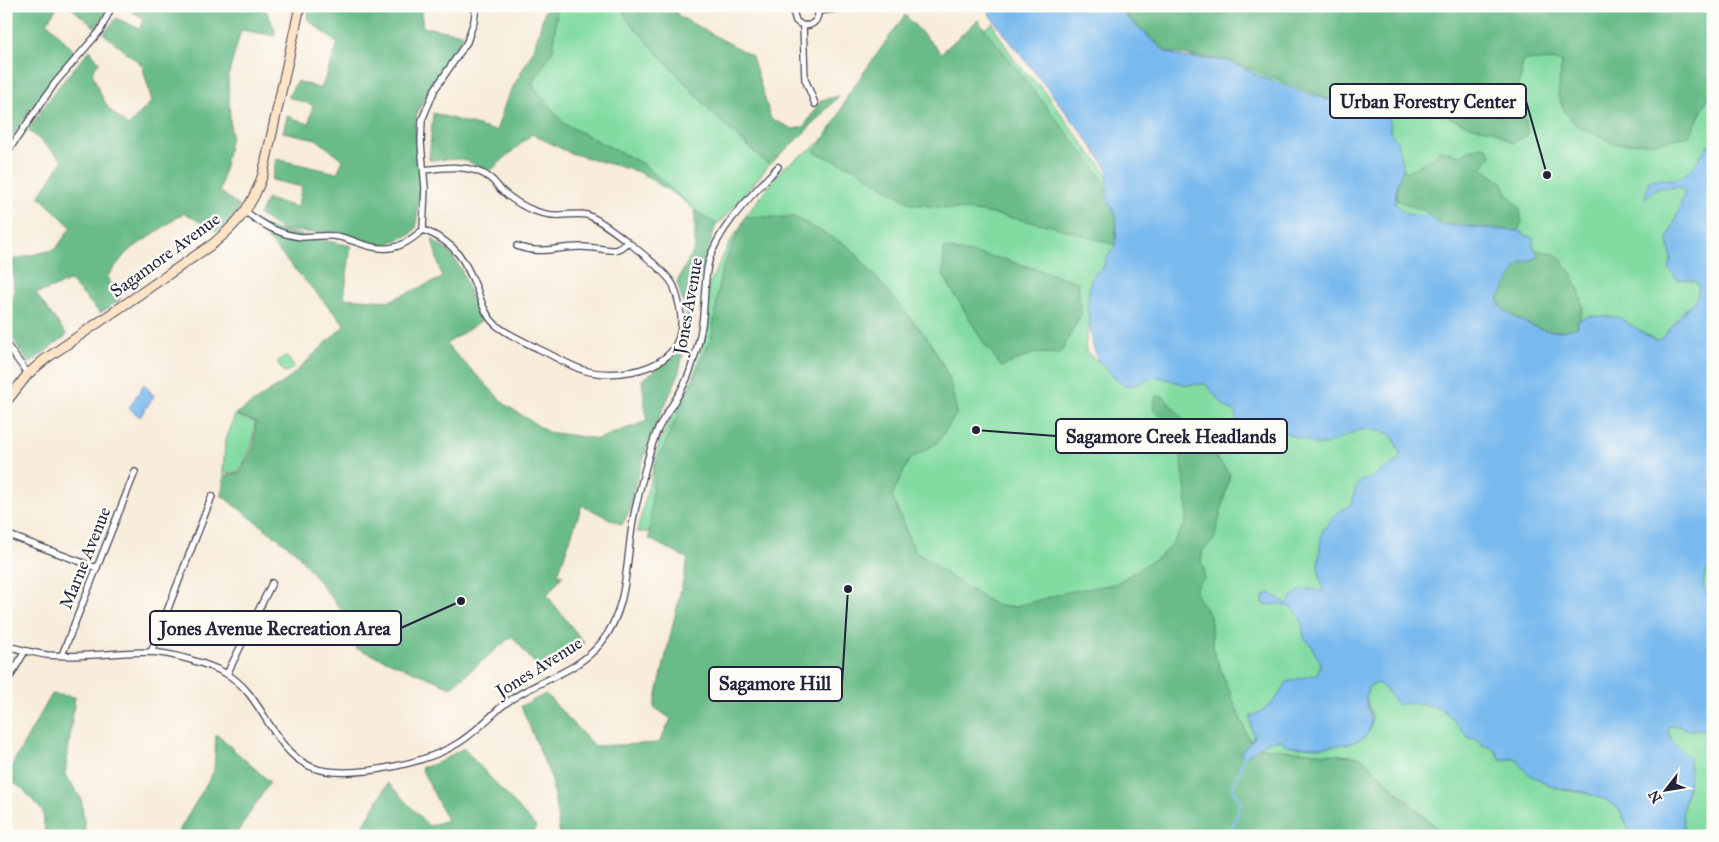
<svg xmlns="http://www.w3.org/2000/svg" width="1719" height="842" font-family="'IM FELL Great Primer',serif">
<rect width="100%" height="100%" fill="#fdfcf7"/>
<filter id="ink" filterUnits="userSpaceOnUse"><feTurbulence type="fractalNoise" baseFrequency=".02" numOctaves="2"/><feDisplacementMap in="SourceGraphic" scale="10" xChannelSelector="R" yChannelSelector="G"/><feConvolveMatrix kernelMatrix="1 2 1 2 8 2 1 2 1" color-interpolation-filters="sRGB"/></filter>
<filter id="wash" filterUnits="userSpaceOnUse"><feTurbulence type="fractalNoise" baseFrequency=".0096" numOctaves="4" result="noise"/><feDisplacementMap in="SourceGraphic" scale="20" xChannelSelector="R" yChannelSelector="G"/><feGaussianBlur stdDeviation="1.12" result="paint"/><feColorMatrix in="noise" values="0 0 0 0 0 0 0 0 0 0 0 0 0 0 0 0 0 1.4 0 .05"/><feComposite in="paint" operator="in"/></filter>
<g filter="url(#wash)">
<rect width="100%" height="100%" fill="#f8ecda"/>
<path fill="#82dca2" stroke="#527f6e" d="M557,6H623L626,18L715,116L769,165L723,220L716,224L695,211L643,164L564,124L531,84L553,50Z
M1713,6V148L1688,275L1712,293L1666,340H1655L1636,328L1565,331L1519,324L1501,311V306L1526,261L1496,229L1431,217L1421,218L1403,213L1398,210L1394,199L1392,143L1388,118V107L1379,96L1352,95L1340,98L1322,99L1254,74L1243,66L1209,63L1155,42L1141,34L1125,15Z
M993,23L996,31L1016,62L1045,92L1090,153L1099,163L1115,188L1125,217L1090,323L1085,346L1087,353L1102,364L1151,378L1162,377L1188,384L1200,381L1388,433C1395,439 1399,446 1402,455L1333,590L1295,608L1323,652L1322,675L1286,684L1274,703L1266,710L1250,742L1239,716H1223L754,531L637,532L660,440L693,378L707,328L708,286L733,237L748,218L745,217L783,168L820,143L906,25L942,61Z
M286,355L294,367L285,373L277,362Z
M235,415L255,422L252,447L239,472L223,474L225,443Z
M1713,558V602C1705,593 1701,584 1700,572Z
M1377,683L1384,686L1387,692L1406,702L1421,703L1436,707L1446,712L1468,737L1478,740L1483,746L1488,745L1497,753L1500,759H1516C1527,773 1542,783 1560,789C1579,794 1602,791 1617,808C1624,816 1627,826 1631,836H1445L1361,757L1259,748L1265,742L1275,739L1282,740L1297,747L1346,744L1370,730L1372,717L1366,698L1368,687Z
M1667,720L1713,727V836L1685,835L1682,814L1688,784L1666,730Z"/>
<path fill="#69bc88" stroke="#466f62" d="M6,6H58L47,22L75,52L32,108L6,146Z
M69,6H108L105,15L96,28Z
M123,6H264L274,27L276,36L241,30L228,77L231,136L220,191L240,207L231,221L218,232L184,213L127,252L107,277L121,299L100,313L70,281L36,294L67,335L29,364L6,328V305L14,293L12,260L56,249L71,227L39,196L63,160L28,130L58,87L90,50L99,62L92,72L99,91L109,109L128,126L152,101L142,65L104,34L116,18L140,29L143,18Z
M310,6H320L328,10L332,6H420L423,27L464,34L418,110L415,124L421,171L416,228L411,234L382,246L332,232L313,233L283,230L259,215L267,199L297,207L302,187L272,180L276,159L337,173L343,160L316,139L283,132L287,116L309,124L313,105L288,97L297,81L321,89L338,44L307,19Z
M546,6H557L553,50L532,84L564,124L643,164L687,202L639,172L570,153L532,134L490,171L462,159L429,160L433,113L496,131L507,98L534,49Z
M623,6H672L679,16L752,56L771,119L793,129L804,127L821,100L839,96L809,128L769,165L715,116L626,18Z
M1116,6H1713V87L1690,136L1653,143L1615,144L1576,125L1565,112L1558,96L1562,61L1522,60L1521,76L1517,89L1518,95L1523,105L1528,135L1513,143L1492,130L1473,127L1415,103L1408,90L1385,97L1366,93L1332,100L1230,61L1167,52Z
M905,15L941,53L978,20L1101,176L1117,216L1115,245L1052,226L982,212L911,204L856,169L814,152L830,133L849,93Z
M1481,146L1488,148L1491,156L1482,168L1503,183L1507,193L1520,209L1522,222L1517,231L1438,224L1425,211L1396,200L1397,184L1403,168L1408,172L1433,157L1440,150L1460,155Z
M695,211L716,224L700,278L678,376L652,434L634,488L631,508L622,525L582,505L558,574L563,575L547,595L584,643L576,650L539,669L512,636L451,687L356,648L347,618L296,552L222,496L224,476L240,473L254,447L256,422L236,414L287,380L345,325L255,225L351,246L344,298L389,301L442,278L432,239L450,253L461,269L474,304L484,319L446,344L506,405L548,432L598,439L647,421L642,380L680,352L689,322L677,282L695,248Z
M745,217H795L851,248L930,341L949,377L957,413L938,442L909,460L892,496L915,552L932,562L943,572L997,606L1014,607L1067,592L1115,584L1163,554L1175,540L1186,522L1187,509L1185,484L1178,437L1167,421L1153,409L1156,396L1164,397L1230,474L1214,540L1203,550L1201,562L1204,568V579L1196,587V595L1210,616L1214,653L1252,747L1361,757L1409,804L1445,836H560L552,780L521,706L546,694L594,746L659,743L671,719L654,707L688,559L649,539L654,469L712,336L721,272Z
M944,248L1003,259L1078,282L1081,314L1060,354L1035,353L1001,367L988,347H986L943,275Z
M1535,251C1542,251 1548,251 1554,254C1567,260 1583,295 1583,308C1582,314 1578,321 1577,327C1555,336 1535,329 1516,318C1507,313 1500,310 1498,299L1519,264L1539,257Z
M52,694L75,697L65,775L81,798L86,836H43L45,834L43,812L23,789L6,778V775Z
M216,734L270,782L235,836H176L214,771Z
M463,748L536,827L532,836H357L388,783L429,826L447,820L421,768L440,762Z"/>
<path fill="#79baee" stroke="#4e6e94" d="M987,6H1114L1166,52L1184,57L1229,61L1263,78L1331,101L1366,93L1380,96L1388,105L1391,133L1397,142L1403,168L1397,184L1395,203L1405,214L1420,216L1429,215L1438,224L1517,231L1519,230L1525,235L1534,238L1532,242L1539,257L1519,264L1498,299C1500,310 1507,313 1516,318C1535,329 1555,336 1577,327L1578,320L1589,316L1618,317L1655,340L1662,339L1685,310L1696,300L1699,288L1696,282L1686,279L1678,280L1669,269L1671,259L1668,238L1681,205V199L1685,196L1684,190L1680,187L1657,188L1645,199L1649,181C1656,178 1665,180 1673,179C1691,178 1698,157 1708,145L1713,147V206C1708,218 1709,229 1713,240V561C1702,577 1699,586 1713,602V727C1706,729 1698,730 1691,730C1683,729 1678,724 1670,726L1668,730L1672,741L1689,758L1690,775L1682,814L1685,836H1631L1624,817L1618,808L1606,800L1584,792L1561,789L1548,784L1527,773L1516,759H1500L1497,753L1488,745L1485,747L1478,740L1468,737L1446,712L1436,707L1406,702L1398,705C1390,697 1387,687 1377,683L1368,687C1368,691 1366,695 1366,699C1367,710 1373,716 1370,729C1365,750 1301,748 1285,745L1282,740C1267,739 1258,748 1245,757L1240,753L1253,739L1254,735L1252,731L1250,717C1272,706 1274,703 1287,682L1317,674L1321,663L1310,644L1304,638C1302,622 1303,618 1291,607C1286,607 1284,604 1279,604C1273,603 1270,607 1263,603V598L1266,594L1270,593L1284,602L1288,603C1295,590 1308,586 1321,592L1323,591L1318,567L1322,531L1337,513L1352,504L1356,486L1361,480H1368L1399,460L1400,454L1395,440L1388,433L1369,429L1356,431L1325,445L1314,444L1286,433L1255,424H1247L1243,426L1240,430L1232,431V427L1237,422L1235,412L1223,405L1206,384L1186,385L1160,377L1151,378L1135,385H1124L1119,382L1098,360L1093,346L1087,308L1090,283L1094,274L1102,270L1106,259L1115,245L1117,231L1116,216L1107,198L1108,170L1084,135L991,17Z
M144,384L154,396L140,417L129,408Z"/>
<g fill="none" stroke-linecap="round" stroke-linejoin="round">
<path stroke="#79baee" stroke-width="2.5" d="M1229,836L1241,803L1232,788L1240,772L1243,759L1245,757"/>
</g>
</g>
<g filter="url(#ink)">
<g fill="none" stroke-linecap="round" stroke-linejoin="round">
<g stroke="#424053" stroke-width="8">
<path id="street" d="M795,6L793,11L796,21C808,32 822,21 817,6
M819,11L835,9L836,6
M803,26L805,79L815,104
M6,154L55,83L100,31L112,6
M246,212C263,225 280,235 302,237C314,237 327,234 340,237C357,241 372,250 389,248C402,247 413,238 423,230L425,188L421,143L422,120L435,89L467,42L474,21L476,6
M423,230C456,242 466,261 478,292C482,304 486,316 496,325C508,335 525,342 539,349C554,356 568,365 583,370C610,378 657,373 674,348C686,329 681,307 674,287C669,272 603,220 587,215C579,213 570,215 561,215C552,216 544,214 535,211C523,207 510,198 500,189C497,185 494,181 490,178C472,164 445,167 424,170
M517,246C539,255 557,247 579,247C591,246 603,250 615,250L620,248L628,242
M6,344L28,374
M6,534L97,568
M6,646C20,649 33,653 47,655C81,658 116,652 150,652C171,653 206,663 225,673C268,696 272,763 326,771C363,776 428,763 460,742C474,733 488,719 501,707C532,681 575,675 601,643C631,606 625,553 635,510C641,486 648,451 658,429C668,409 683,392 690,371C695,356 700,340 702,324C705,304 704,284 708,264C717,228 753,194 778,167
M151,652L212,496
M62,655L135,472
M227,674L272,583
M6,684L25,651"/>
</g>
<g stroke="#424053" stroke-width="11">
<path id="secondary" d="M6,402L28,374L44,360L214,243C239,222 253,205 263,174L300,6"/>
</g>
<use href="#street" stroke="#fff" stroke-width="5.5"/>
<use href="#secondary" stroke="#fee4c6" stroke-width="9"/>
</g>
</g>
<g text-anchor="middle" dominant-baseline="central" stroke-width="5" stroke-linejoin="round" paint-order="stroke">
<g font-size="18" fill="#22223b" stroke="#fdfcf7">
<text transform="translate(165 255) rotate(-36)">Sagamore Avenue</text>
<text transform="translate(688 306) rotate(-80)">Jones Avenue</text>
<text transform="translate(85 558) rotate(-68)">Marne Avenue</text>
<text transform="translate(539 667) rotate(-32)">Jones Avenue</text>
</g>
</g>
<path fill="none" stroke="#22223b" stroke-width="2" d="M1547 175L1526 101M976 430L1056 436M461 601L401 628M848 589L842 684"/>
<g fill="#22223b" stroke="#fdfcf7" stroke-width="2">
<circle cx="1547" cy="175" r="5"/>
<circle cx="976" cy="430" r="5"/>
<circle cx="461" cy="601" r="5"/>
<circle cx="848" cy="589" r="5"/>
</g>
<g fill="#fdfcf7" stroke="#22223b" stroke-width="2">
<rect x="1330" y="84" width="196" height="34" rx="5"/>
<rect x="1056" y="419" width="231" height="34" rx="5"/>
<rect x="150" y="611" width="251" height="34" rx="5"/>
<rect x="709" y="667" width="133" height="34" rx="5"/>
</g>
<g font-size="19" text-anchor="middle" font-weight="bold" fill="#22223b">
<text x="1428" y="108">Urban Forestry Center</text>
<text x="1171" y="443">Sagamore Creek Headlands</text>
<text x="275" y="635">Jones Avenue Recreation Area</text>
<text x="775" y="690">Sagamore Hill</text>
</g>
<rect width="1719" height="842" fill="none" stroke="#fdfcf7" stroke-width="25"/>
<g transform="translate(1666 790) rotate(239)" stroke="#fdfcf7" stroke-width="4" paint-order="stroke">
<path d="M0-4L9 19L0 12L-9 19Z" fill="#22223b"/>
<text y="-8" font-size="14" font-weight="bold" text-anchor="middle" fill="#22223b">N</text>
</g>
</svg>
